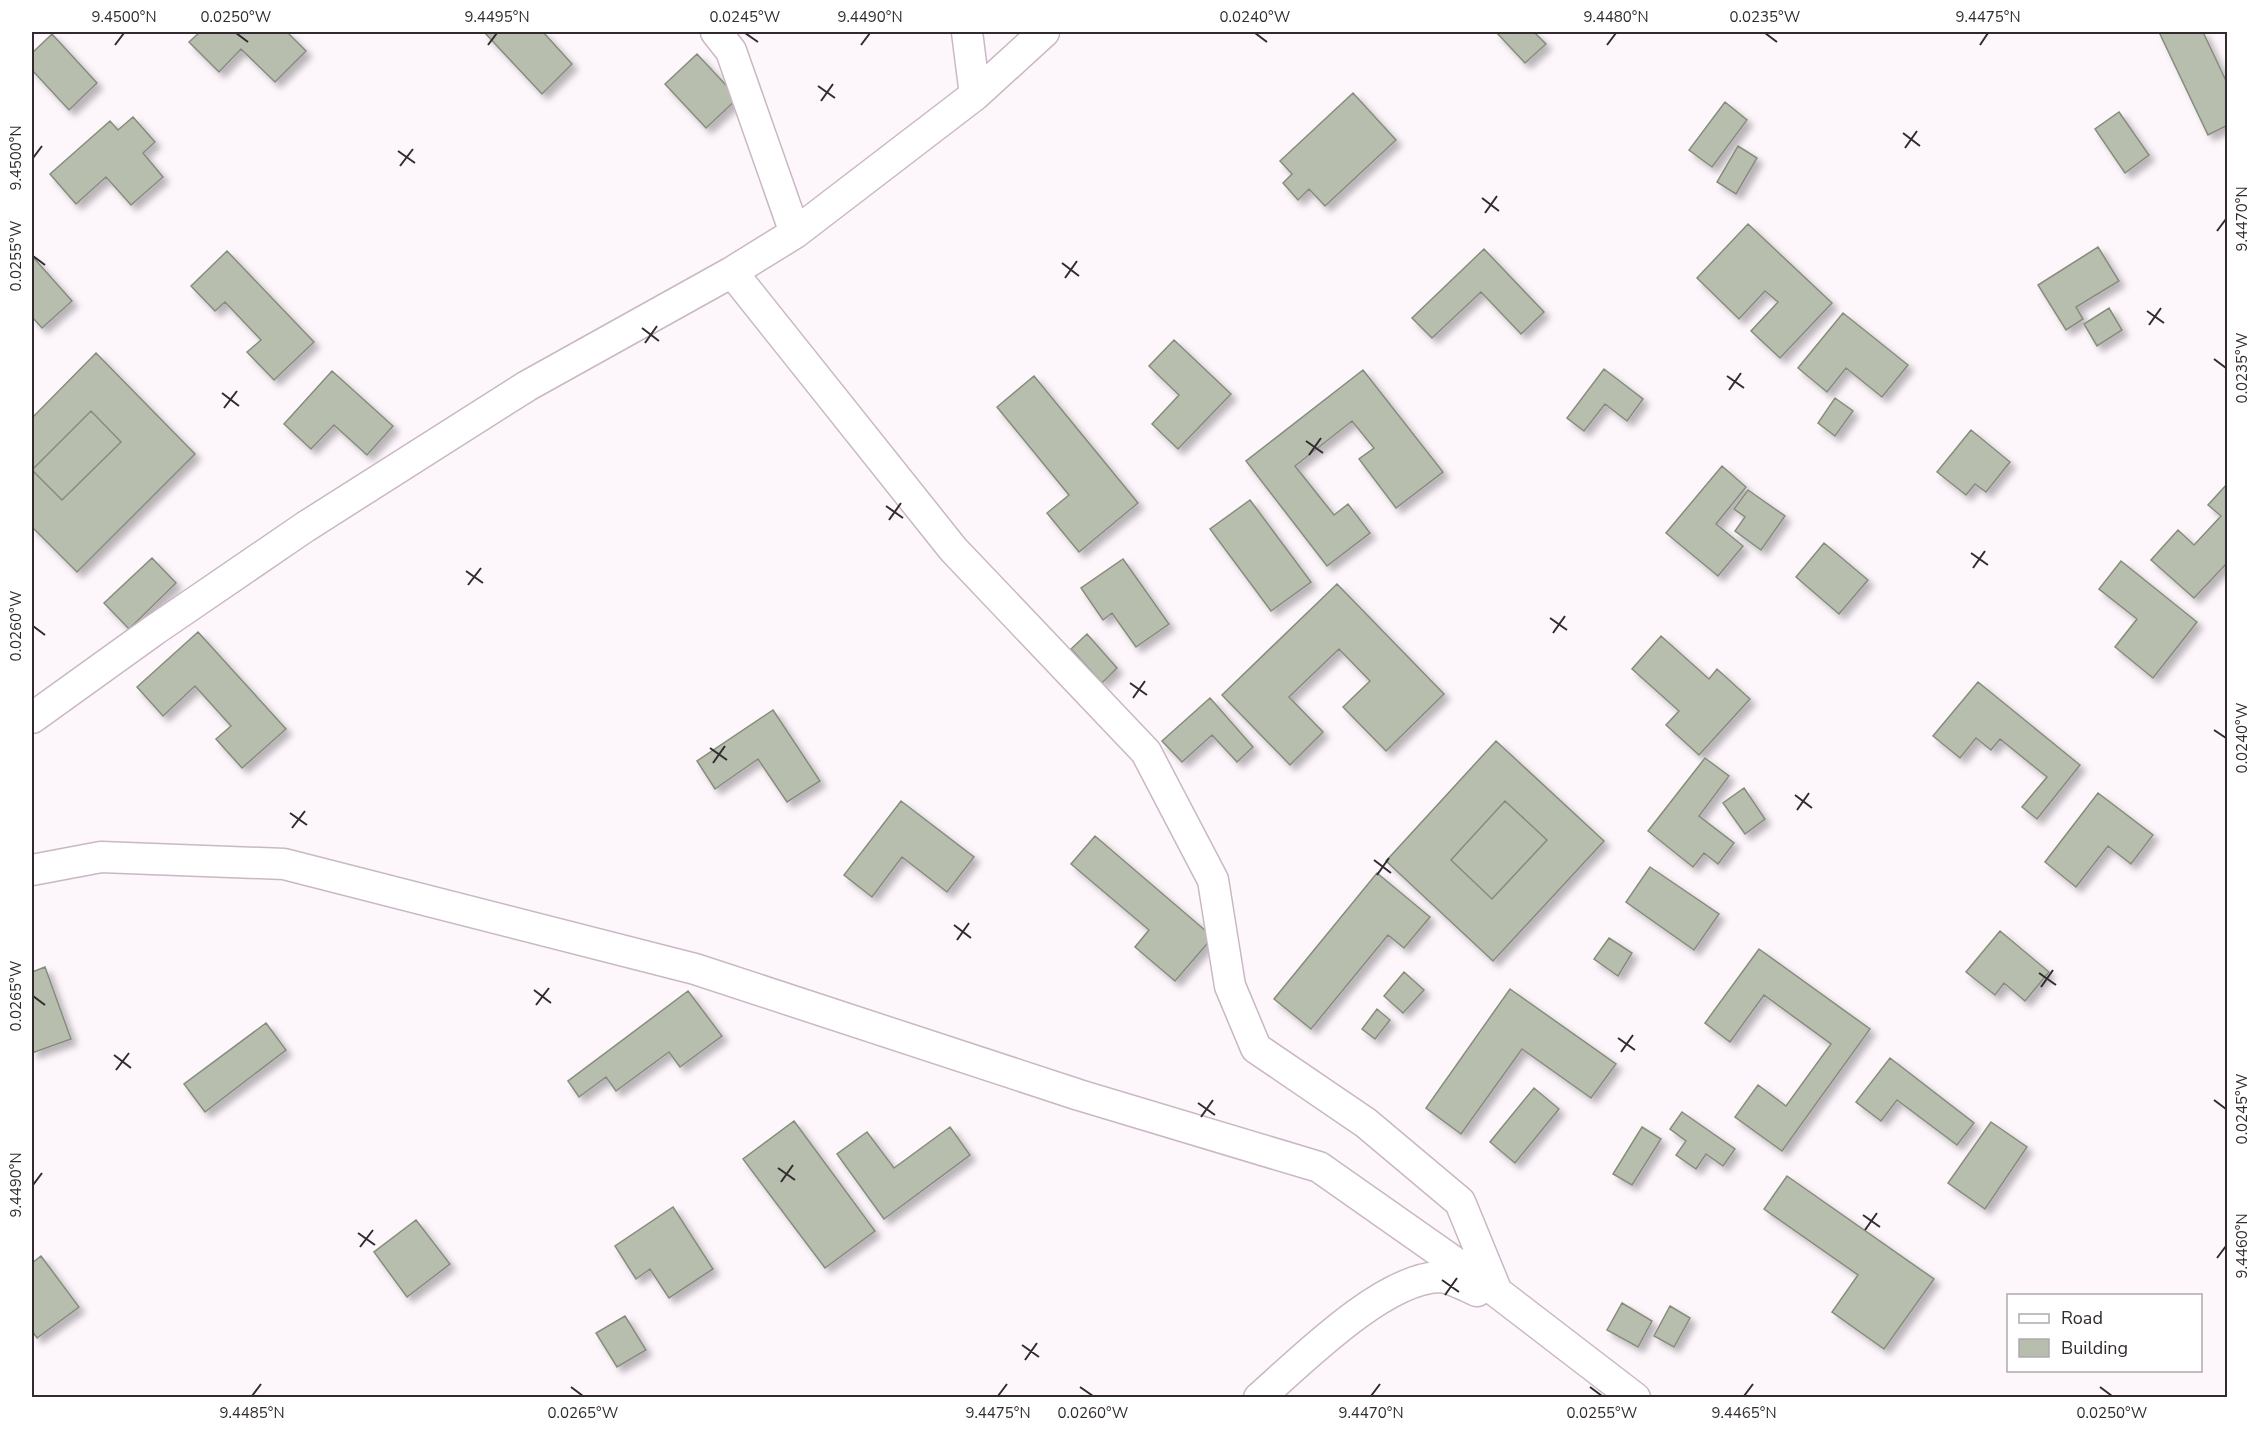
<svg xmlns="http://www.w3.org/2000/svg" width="2259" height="1429" font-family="'Nunito Sans',sans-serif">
<defs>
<filter id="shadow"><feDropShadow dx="5.5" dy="5.5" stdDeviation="3" flood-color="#0004"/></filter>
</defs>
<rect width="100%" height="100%" fill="#fdf6fb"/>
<path fill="#b7beae" stroke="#868d7d" stroke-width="1.5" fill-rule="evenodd" filter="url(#shadow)" d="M200,32H287L306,51L275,82L241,49L219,72L189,42Z
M484,32H543L572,64L542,94Z
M1496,32H1534L1546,44L1525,63Z
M2159,32H2203L2228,85V125L2208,135Z
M52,34L97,83L69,110L32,70V53Z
M697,54L738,98L706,128L665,84Z
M1353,93L1396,140L1325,206L1309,189L1298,200L1283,183L1292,174L1280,161Z
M1725,102L1747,120L1712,167L1689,150Z
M2119,112L2149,155L2125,173L2095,129Z
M133,117L155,142L143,153L163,177L131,205L106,177L76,204L50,174L110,121L118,130Z
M1738,146L1757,158L1736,194L1717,182Z
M1748,224L1832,303L1780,358L1751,331L1778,302L1765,291L1739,319L1697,278Z
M2098,247L2119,281L2076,307L2083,319L2066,330L2038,285Z
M1484,249L1544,312L1521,334L1481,292L1432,338L1412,318Z
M227,251L314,342L274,380L247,352L261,340L225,302L215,311L191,286Z
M32,256L72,301L42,328L32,317Z
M2109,308L2122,330L2097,346L2084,324Z
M1843,313L1908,365L1882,397L1846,368L1827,392L1798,368Z
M1174,340L1231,394L1178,449L1152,424L1179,395L1149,366Z
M96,353L195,454L77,572L32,527V470L62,500L121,442L91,411L32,470V418Z
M1604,369L1643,399L1627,421L1605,404L1584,431L1567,418Z
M1363,370L1443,472L1396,508L1359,459L1374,448L1352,421L1295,466L1334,515L1348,504L1370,533L1327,566L1246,461Z
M332,371L393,426L367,455L334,425L311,449L284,424Z
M1034,376L1138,503L1079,552L1047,513L1069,495L997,407Z
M1835,398L1853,411L1835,436L1818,423Z
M91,411L121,442L62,500L32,470Z
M1971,430L2010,462L1986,492L1975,484L1966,495L1937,472Z
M1722,466L1746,487L1716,524L1743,546L1718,576L1666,533Z
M2228,483V562L2194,598L2151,560L2178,530L2194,545L2221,516L2208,505Z
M1748,490L1785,516L1761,550L1735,531L1745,517L1734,509Z
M1250,500L1311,582L1271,611L1210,529Z
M1824,543L1868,580L1839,614L1796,577Z
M152,558L176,583L129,629L104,603Z
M1123,559L1169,624L1136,647L1112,613L1103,620L1081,588Z
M2121,561L2197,622L2153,678L2115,647L2137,619L2099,589Z
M1337,584L1444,694L1386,751L1343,707L1370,681L1339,649L1289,697L1323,732L1290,765L1222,695Z
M198,632L286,729L242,768L216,739L231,726L195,686L163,716L137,687Z
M1087,634L1117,668L1102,683L1071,649Z
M1661,636L1709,679L1717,669L1750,699L1699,755L1666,725L1679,711L1632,669Z
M1978,682L2080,765L2037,819L2022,807L2047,777L2000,739L1991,750L1976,738L1960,758L1933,736Z
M1210,698L1253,747L1237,762L1212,735L1182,762L1162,741Z
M773,710L820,781L787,802L758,759L715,789L697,761Z
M1496,741L1604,841L1493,961L1386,861ZM1505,801L1547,840L1492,899L1451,860Z
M1705,758L1729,776L1699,816L1734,843L1718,864L1704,853L1693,867L1648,831Z
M1744,788L1765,819L1745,834L1723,803Z
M2098,793L2153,835L2131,864L2108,846L2076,887L2045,862Z
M901,801L974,857L947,892L902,857L872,897L844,875Z
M1505,801L1547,840L1492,899L1451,860Z
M1095,836L1213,937L1175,981L1135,947L1149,930L1071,864Z
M1650,867L1719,914L1694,950L1626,902Z
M1377,873L1430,917L1404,948L1388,935L1311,1029L1274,999Z
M2000,931L2049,972L2025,1001L2004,983L1995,995L1966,972Z
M1609,938L1632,953L1618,976L1594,959Z
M1759,949L1870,1029L1782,1151L1735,1117L1758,1085L1786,1106L1831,1044L1764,995L1730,1042L1705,1023Z
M45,967L71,1039L32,1053V972Z
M1404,972L1424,990L1403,1013L1384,996Z
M1510,989L1616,1064L1591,1098L1522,1049L1461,1134L1426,1108Z
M688,991L722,1036L680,1067L669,1052L616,1091L606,1077L579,1097L568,1081Z
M1377,1009L1390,1020L1375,1039L1362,1029Z
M266,1023L286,1050L205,1112L184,1084Z
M1890,1058L1974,1123L1957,1145L1897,1100L1881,1121L1856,1102Z
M1534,1088L1559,1109L1515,1163L1490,1142Z
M1682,1112L1735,1149L1723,1166L1706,1154L1696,1169L1676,1155L1686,1141L1670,1129Z
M794,1121L875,1231L825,1268L743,1159Z
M1991,1122L2027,1147L1985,1209L1948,1183Z
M950,1127L970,1155L884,1219L837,1154L867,1132L894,1168Z
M1642,1127L1661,1139L1632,1185L1613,1174Z
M1787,1176L1934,1279L1884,1349L1832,1312L1858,1275L1764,1209Z
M673,1207L713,1269L669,1298L650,1269L636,1279L615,1246Z
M416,1220L450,1264L407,1297L374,1252Z
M41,1256L79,1307L37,1338L32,1331V1263Z
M1622,1303L1652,1321L1638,1347L1607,1330Z
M1670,1306L1690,1318L1674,1347L1654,1336Z
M625,1316L646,1350L617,1367L596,1333Z"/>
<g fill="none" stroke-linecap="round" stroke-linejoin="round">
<g stroke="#c9b8c3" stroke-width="33">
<path id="street" d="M716,32L731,51L795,233
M967,32L975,95
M732,272L953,549L1146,752L1213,880L1230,986L1256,1048L1366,1123L1460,1202L1497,1292
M32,718L153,631L305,527L527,386L732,272L795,233L975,95L1044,32
M32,870L101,857L284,864L695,969L1079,1095L1319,1167L1497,1292L1635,1398
M1259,1398C1301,1361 1382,1279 1439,1277C1450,1277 1467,1287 1477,1291"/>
</g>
<use href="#street" stroke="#fff" stroke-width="30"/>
</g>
<path fill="none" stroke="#312b2f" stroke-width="2" d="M236,33L248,42M745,33L758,42M1255,33L1267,42M1765,33L1777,42M115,45L124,33M488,45L497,33M861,45L870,33M1607,45L1616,33M1980,45L1988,33M818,86L835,98M821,101L833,84M1903,133L1920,146M1905,148L1917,131M398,151L415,163M33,158L42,146M400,166L413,149M1482,198L1499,211M1485,213L1497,196M2217,231L2226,219M33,256L45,265M1062,263L1079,276M1065,278L1077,261M2147,311L2164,323M2149,325L2161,308M642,328L659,341M645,343L657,326M2214,359L2226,368M1727,376L1744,388M1729,390L1741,373M222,393L239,406M224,408L237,391M1306,441L1323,453M1309,455L1321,438M886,506L903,518M889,520L901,503M1971,553L1988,565M1973,568L1985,551M466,571L483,583M468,585L481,568M1550,618L1567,630M33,626L45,635M1553,633L1565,616M1130,683L1147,695M1133,698L1145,681M2214,730L2226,738M710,748L727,760M713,763L725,746M1795,795L1812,808M1797,810L1809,793M290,813L307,825M292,828L305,811M1374,860L1391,873M1377,875L1389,858M954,925L971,938M957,940L969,923M2039,973L2056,985M2041,987L2053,970M534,990L551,1003M33,996L45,1005M536,1005L549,988M1618,1038L1635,1050M1621,1052L1633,1035M114,1055L131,1068M116,1070L129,1053M2214,1100L2226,1109M1198,1103L1215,1115M1201,1117L1213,1100M778,1168L795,1180M781,1182L793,1165M33,1185L42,1173M1863,1215L1880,1227M1865,1230L1877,1213M358,1233L375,1245M360,1247L373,1230M2217,1258L2226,1246M1442,1280L1459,1292M1445,1295L1457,1278M1022,1345L1039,1357M1025,1360L1037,1343M571,1387L583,1396M1080,1387L1093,1396M1590,1387L1602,1396M2100,1387L2112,1396M252,1396L261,1384M998,1396L1007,1384M1371,1396L1380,1384M1744,1396L1753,1384"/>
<rect width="2259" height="1429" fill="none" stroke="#ffffff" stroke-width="66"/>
<rect x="2007" y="1294" width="195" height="78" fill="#ffffff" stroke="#adaaac" stroke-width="1.5"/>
<rect x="2019" y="1314" width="30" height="9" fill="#ffffff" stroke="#adaaac" stroke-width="1.5"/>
<text x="2061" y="1324" font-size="18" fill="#312b2f">Road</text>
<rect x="2019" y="1339" width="30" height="18" fill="#b7beae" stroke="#adaaac" stroke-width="1.5"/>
<text x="2061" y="1354" font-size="18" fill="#312b2f">Building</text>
<rect x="33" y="33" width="2193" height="1363" fill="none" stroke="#312b2f" stroke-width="2"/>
<g font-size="15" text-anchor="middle" fill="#312b2f">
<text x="124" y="22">9.4500°N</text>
<text x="236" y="22">0.0250°W</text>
<text x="497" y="22">9.4495°N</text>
<text x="745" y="22">0.0245°W</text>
<text x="870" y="22">9.4490°N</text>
<text x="1255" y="22">0.0240°W</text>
<text x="1616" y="22">9.4480°N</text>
<text x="1765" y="22">0.0235°W</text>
<text x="1988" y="22">9.4475°N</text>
<text transform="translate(16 158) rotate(-90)" y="5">9.4500°N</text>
<text transform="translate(2242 219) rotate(-90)" y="5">9.4470°N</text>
<text transform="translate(16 256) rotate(-90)" y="5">0.0255°W</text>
<text transform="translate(2242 368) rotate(-90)" y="5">0.0235°W</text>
<text transform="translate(16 626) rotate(-90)" y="5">0.0260°W</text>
<text transform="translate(2242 738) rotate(-90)" y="5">0.0240°W</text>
<text transform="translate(16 996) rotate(-90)" y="5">0.0265°W</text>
<text transform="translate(2242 1109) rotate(-90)" y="5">0.0245°W</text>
<text transform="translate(16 1185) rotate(-90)" y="5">9.4490°N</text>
<text transform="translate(2242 1246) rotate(-90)" y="5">9.4460°N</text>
<text x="252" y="1418">9.4485°N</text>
<text x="583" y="1418">0.0265°W</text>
<text x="998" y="1418">9.4475°N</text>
<text x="1093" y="1418">0.0260°W</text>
<text x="1371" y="1418">9.4470°N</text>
<text x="1602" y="1418">0.0255°W</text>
<text x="1744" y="1418">9.4465°N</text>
<text x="2112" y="1418">0.0250°W</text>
</g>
</svg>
